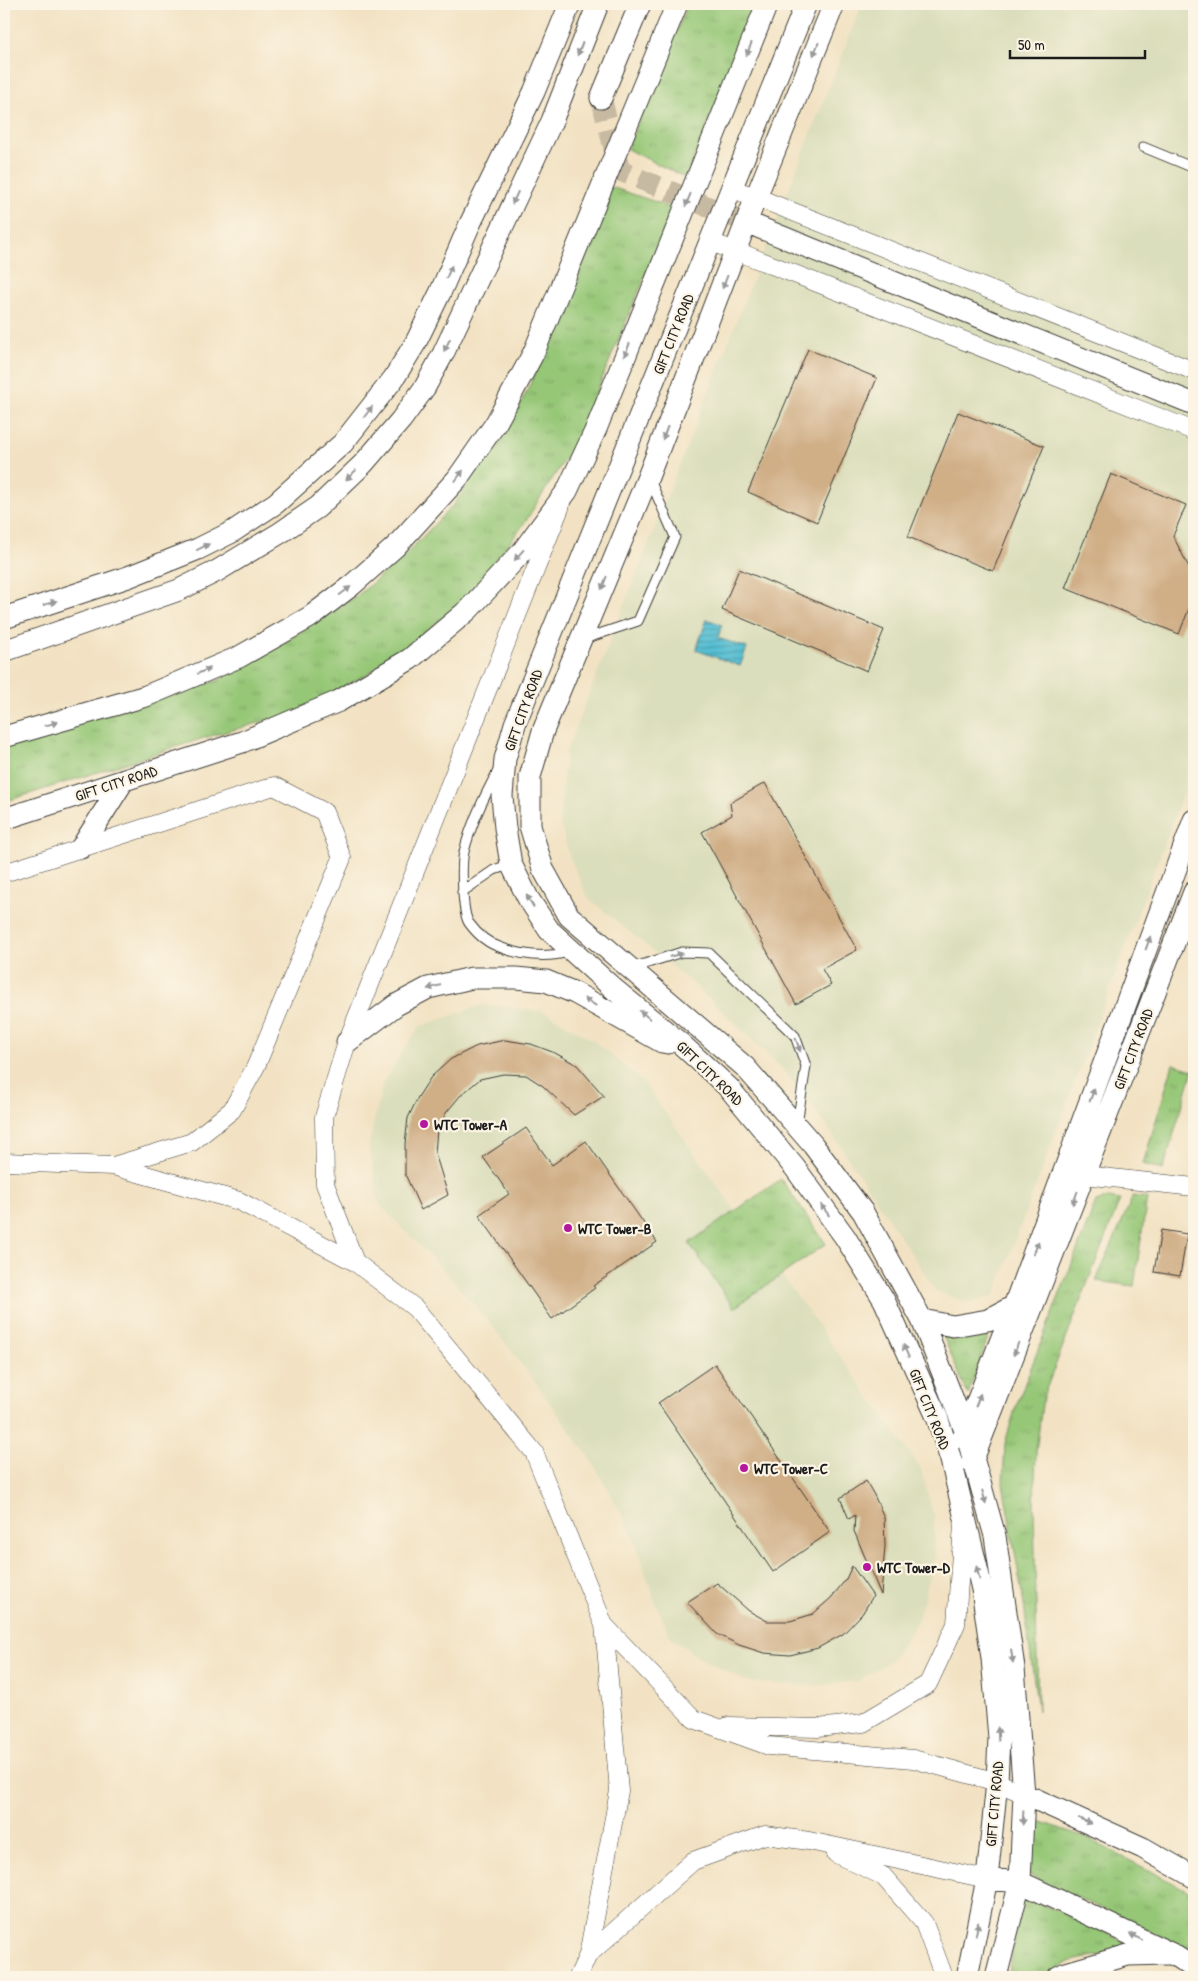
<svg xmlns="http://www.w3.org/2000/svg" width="1198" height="1981" font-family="'Patrick Hand',sans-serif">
<defs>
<pattern id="grass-tufts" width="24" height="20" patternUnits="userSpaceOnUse" patternTransform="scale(1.25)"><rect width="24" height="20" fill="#96c777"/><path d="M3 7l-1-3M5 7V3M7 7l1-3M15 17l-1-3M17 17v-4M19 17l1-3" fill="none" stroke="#81aa66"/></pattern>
<pattern id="water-rules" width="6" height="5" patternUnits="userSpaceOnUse" patternTransform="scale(1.25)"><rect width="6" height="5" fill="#56bfd3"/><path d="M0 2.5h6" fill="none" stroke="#469aaa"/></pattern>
</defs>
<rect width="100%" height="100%" fill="#fcf5e5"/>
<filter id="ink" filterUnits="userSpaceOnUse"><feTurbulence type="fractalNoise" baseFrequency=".02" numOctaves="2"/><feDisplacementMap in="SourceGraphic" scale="10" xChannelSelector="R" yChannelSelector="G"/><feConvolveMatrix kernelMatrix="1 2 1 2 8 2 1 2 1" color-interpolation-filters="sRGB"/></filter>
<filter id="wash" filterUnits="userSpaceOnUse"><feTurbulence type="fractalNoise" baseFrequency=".0096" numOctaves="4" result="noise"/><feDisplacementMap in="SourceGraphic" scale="20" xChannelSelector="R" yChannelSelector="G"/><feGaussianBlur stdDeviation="1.12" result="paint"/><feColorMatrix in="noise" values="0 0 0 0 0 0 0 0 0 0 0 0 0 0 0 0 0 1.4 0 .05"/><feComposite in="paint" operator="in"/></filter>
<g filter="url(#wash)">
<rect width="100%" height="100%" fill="#f2e2c3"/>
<path fill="#dbdebc" d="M862,4H1194V764L994,1297L966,1302L936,1291L827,1126L783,1069L698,988L588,898L570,858L559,820L566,752Z
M482,1005L543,1011L594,1041L644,1083L921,1469L934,1517L935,1558L918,1620L890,1661L858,1681L814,1686L748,1682L703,1660L671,1638L654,1599L633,1534L593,1463L535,1382L486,1318L436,1262L379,1204L369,1144L383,1082L419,1027Z"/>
<path fill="url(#grass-tufts)" stroke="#59724a" d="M688,4H756L686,178L627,149Z
M611,187L674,208L574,445L521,528L461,603L416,640L366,675L291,714L204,738L4,802V744L219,680L289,639L358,595L405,555L454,504L515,416L568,304Z
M1173,1064L1193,1070L1163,1170L1143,1164Z
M781,1179L826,1244L734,1308L689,1243Z
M1133,1196L1147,1198L1134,1286L1096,1281Z
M1108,1198L1120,1200L1043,1397L1036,1452L1034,1504L1038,1711L1024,1605L1003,1483L1005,1443L1016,1406L1096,1202Z
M943,1336L961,1340L988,1337L968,1395Z
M1030,1818L1085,1837L1194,1894V1956L1158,1935L1025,1873Z
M1022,1898L1065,1913L1138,1948L1071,1961L1041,1977H1008Z"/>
<path fill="url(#water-rules)" stroke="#396e78" d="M707,619L722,625L718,638L747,648L740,666L696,650Z"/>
<g id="blocks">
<path fill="#d0af87" d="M808,349L877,378L817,522L748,492Z
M958,412L1044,446L993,571L908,537Z
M1111,474L1186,505L1173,536L1194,577V596L1179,634L1065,588Z
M739,569L884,630L867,671L722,610Z
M765,783L857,950L822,969L831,985L796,1004L702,832L732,815L730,803Z
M505,1040L531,1044L555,1053L577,1065L604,1096L574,1115L543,1086L526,1075L503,1074L480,1079L460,1096L446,1113L437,1130L435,1153L448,1195L421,1210L405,1174V1144L408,1118L418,1097L431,1077L451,1059L477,1046Z
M526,1128L552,1165L586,1141L657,1242L593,1286L595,1288L552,1319L479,1215L509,1194L483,1157Z
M1161,1230L1187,1234L1180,1276L1154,1272Z
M715,1364L830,1532L773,1572L658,1403Z
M866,1481L874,1495L884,1517L885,1546L881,1595L854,1531L855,1515L849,1519L840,1498Z
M852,1566L873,1596L862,1614L843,1634L818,1648L790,1655L764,1653L739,1645L717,1634L687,1602L717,1583L749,1611L767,1621H790L813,1614L832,1597L846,1579Z"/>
</g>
</g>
<g filter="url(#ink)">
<use href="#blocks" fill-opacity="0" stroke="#3c3a35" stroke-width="1"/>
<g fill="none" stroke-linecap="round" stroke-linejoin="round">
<path stroke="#c7baa2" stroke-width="21" stroke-dasharray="21 11" stroke-linecap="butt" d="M601,98L620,171L758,227"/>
<g stroke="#3c3a35" stroke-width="11">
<path id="service" d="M1143,147L1194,168
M584,639L638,621L675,537L650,480
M498,771C486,793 470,827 464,852C461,865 462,913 469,923C477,934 489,944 502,948C524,956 547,958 570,952
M462,892L494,870L511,864
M632,968L682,952L709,953L795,1036L806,1066L797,1124"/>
</g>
<g stroke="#3c3a35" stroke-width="19">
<path id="minor" d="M732,189L756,197L1194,371
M710,242L736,251L1194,431
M4,873L274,786L324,812L342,858L256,1066L232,1110L192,1142L113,1166
M4,1162L113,1166L239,1201L355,1262L415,1308L534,1452L604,1625L619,1791L588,1955L578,1977
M1084,1175L1194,1187
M355,1262L325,1184L324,1117L347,1042L560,508
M604,1625L694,1719L769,1746L913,1759L997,1782L1024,1794
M728,1726L818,1728L863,1723L928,1684L956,1624L963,1525
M836,1854L883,1876L924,1923L944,1977
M588,1955L693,1861L765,1835L809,1841L987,1879"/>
</g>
<g stroke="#3c3a35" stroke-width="23">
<path id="tertiary" d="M806,4L515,724L505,759L502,796L505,828L511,864L528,898L549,930L615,990L681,1044L729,1088L795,1168L845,1237L884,1300L937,1417L951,1460L982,1589L992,1658L999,1738L997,1782L987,1879L967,1977
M834,4L756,197L648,477L543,731L530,777V826L543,869L569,916L745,1067L813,1145L863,1212L922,1320L966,1433L995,1536L1014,1668L1024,1794L1020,1882L996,1977
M601,98L640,4
M758,227L1194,404
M4,618L128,577L198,549L232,532L276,503L343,443L394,378L416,342L440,293L469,226L534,92L570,4
M4,651L179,590L217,571L280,533L318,507L363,464L401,420L425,387L443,354L552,121L598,4
M4,737L146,696L239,657L310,617L352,585L395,547L457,479L496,423L534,352L677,4
M4,819L242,742L339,701L410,659L468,610L522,552L567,491L596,429L767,4
M81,848L124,780
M347,1042L396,1005L428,988L472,978H516L546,981L575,993L662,1042L668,1043
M922,1320L953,1326L988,1320L1014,1306
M963,1438L1014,1306L1194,820
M972,1462L1194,892
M1024,1794L1143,1848L1194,1877
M987,1879L1020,1882L1172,1954L1194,1968
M1058,1977L1066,1973L1128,1955L1167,1954"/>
</g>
<use href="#service" stroke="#fff" stroke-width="9"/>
<use href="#minor" stroke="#fff" stroke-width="18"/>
<use href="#tertiary" stroke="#fff" stroke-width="21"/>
</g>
<defs><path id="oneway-solid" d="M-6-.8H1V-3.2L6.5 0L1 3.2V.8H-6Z" transform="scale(1.25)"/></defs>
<g fill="#999">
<use href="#oneway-solid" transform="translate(580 49) rotate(112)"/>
<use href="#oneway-solid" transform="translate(749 49) rotate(112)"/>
<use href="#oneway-solid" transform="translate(816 49) rotate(112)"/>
<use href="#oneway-solid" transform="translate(515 198) rotate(115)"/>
<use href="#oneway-solid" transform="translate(688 200) rotate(112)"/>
<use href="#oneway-solid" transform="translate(449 272) rotate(-67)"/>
<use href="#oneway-solid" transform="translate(725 282) rotate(111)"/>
<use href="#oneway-solid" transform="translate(447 345) rotate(116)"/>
<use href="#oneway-solid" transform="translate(627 350) rotate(112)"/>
<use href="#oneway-solid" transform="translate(368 412) rotate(-53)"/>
<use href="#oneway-solid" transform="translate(665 433) rotate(111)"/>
<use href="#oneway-solid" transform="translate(351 475) rotate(136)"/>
<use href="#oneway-solid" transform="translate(459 476) rotate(-53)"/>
<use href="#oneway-solid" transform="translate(203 547) rotate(-26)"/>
<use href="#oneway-solid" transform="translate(519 555) rotate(131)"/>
<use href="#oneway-solid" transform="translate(604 583) rotate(112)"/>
<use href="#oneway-solid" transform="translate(345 591) rotate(-37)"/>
<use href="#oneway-solid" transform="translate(50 603) rotate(-18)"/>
<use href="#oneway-solid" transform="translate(204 671) rotate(-23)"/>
<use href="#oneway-solid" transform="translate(51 724) rotate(-16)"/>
<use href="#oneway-solid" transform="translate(530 901) rotate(-121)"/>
<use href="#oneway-solid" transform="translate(1148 943) rotate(-70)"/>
<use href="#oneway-solid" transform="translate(676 955) rotate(-15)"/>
<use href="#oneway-solid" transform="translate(434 987) rotate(164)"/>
<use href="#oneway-solid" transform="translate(590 1002) rotate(-149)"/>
<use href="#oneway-solid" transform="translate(645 1015) rotate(-141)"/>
<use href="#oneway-solid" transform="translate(798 1045) rotate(70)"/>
<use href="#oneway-solid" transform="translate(1092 1095) rotate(-70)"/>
<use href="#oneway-solid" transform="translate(1075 1198) rotate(111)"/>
<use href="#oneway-solid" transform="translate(825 1210) rotate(-126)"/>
<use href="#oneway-solid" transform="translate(1036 1248) rotate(-70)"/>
<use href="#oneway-solid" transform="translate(1016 1349) rotate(111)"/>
<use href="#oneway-solid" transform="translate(906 1351) rotate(-114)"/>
<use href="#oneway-solid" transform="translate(978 1400) rotate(-69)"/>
<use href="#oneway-solid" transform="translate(984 1497) rotate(75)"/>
<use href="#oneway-solid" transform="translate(978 1573) rotate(-104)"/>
<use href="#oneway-solid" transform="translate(1012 1656) rotate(82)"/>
<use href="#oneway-solid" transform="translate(998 1734) rotate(-93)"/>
<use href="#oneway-solid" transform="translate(1023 1818) rotate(93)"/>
<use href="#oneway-solid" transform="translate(1085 1821) rotate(24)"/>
<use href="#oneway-solid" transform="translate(977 1929) rotate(-79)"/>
<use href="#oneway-solid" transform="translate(1136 1937) rotate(-154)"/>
</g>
</g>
<g fill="#b5179e" stroke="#fcf5e5" stroke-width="2">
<circle cx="424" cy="1124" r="5"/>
<circle cx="568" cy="1228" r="5"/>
<circle cx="744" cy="1468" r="5"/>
<circle cx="867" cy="1567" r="5"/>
</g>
<g text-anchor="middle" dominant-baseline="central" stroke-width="4.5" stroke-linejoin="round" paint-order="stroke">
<g font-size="15" fill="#1c1c1c" stroke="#fcf5e5">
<text transform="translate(673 334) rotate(-68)">GIFT CITY ROAD</text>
<text transform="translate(523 710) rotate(-70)">GIFT CITY ROAD</text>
<text transform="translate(116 783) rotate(-18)">GIFT CITY ROAD</text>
<text transform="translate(1133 1049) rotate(-69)">GIFT CITY ROAD</text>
<text transform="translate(710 1073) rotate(44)">GIFT CITY ROAD</text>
<text transform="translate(930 1409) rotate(68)">GIFT CITY ROAD</text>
<text transform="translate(994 1804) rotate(-85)">GIFT CITY ROAD</text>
</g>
<g font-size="15" font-weight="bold" fill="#1c1c1c" stroke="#fcf5e5" text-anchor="start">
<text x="434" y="1124">WTC Tower-A</text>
<text x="578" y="1228">WTC Tower-B</text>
<text x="754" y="1468">WTC Tower-C</text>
<text x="877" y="1567">WTC Tower-D</text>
</g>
</g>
<rect width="1198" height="1981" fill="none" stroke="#fcf5e5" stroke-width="20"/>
<path d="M1010 50v8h135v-8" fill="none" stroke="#1c1c1c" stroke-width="2.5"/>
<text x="1018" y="50" font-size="15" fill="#1c1c1c" stroke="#fcf5e5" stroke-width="4" paint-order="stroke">50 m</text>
</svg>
